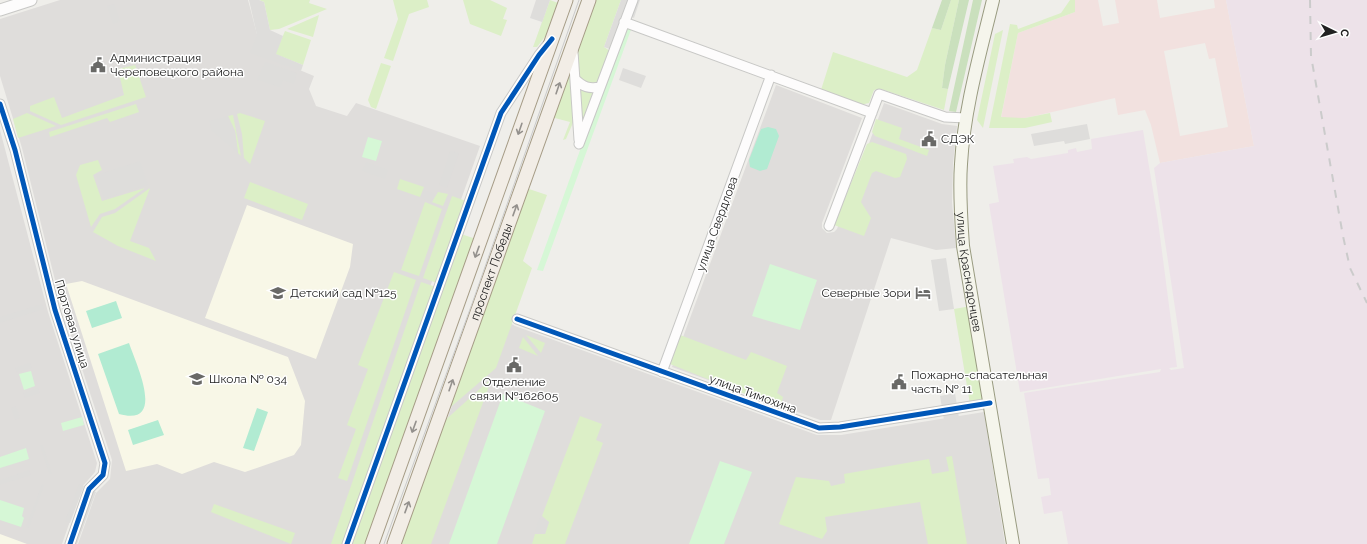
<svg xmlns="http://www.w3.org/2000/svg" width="1367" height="544" font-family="Raleway,sans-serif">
<rect width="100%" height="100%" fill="#efeeea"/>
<path fill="#dfdddb" d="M60,0H248L258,38L254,51L314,76L309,89L316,106L347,116L356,103L480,146L339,544H78L96,493L110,479L112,460L62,308L22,148L0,76V19Z
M776,85L862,118L822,223V228L827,233L834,232L837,229L884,103L942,124L957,126L953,163L952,202L956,248L936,250L891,238L831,420H820L672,367Z
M0,130L48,312L97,463L95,472L82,487L62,544H0Z
M487,309L515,326L817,435H841L984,412L1005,544H402Z"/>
<path fill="#f2e1df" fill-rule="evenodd" d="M1075,0H1098L1103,26L1119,23L1115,0H1157L1160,18L1215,8L1214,0H1226L1254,146L1160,163L1151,125L1145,110L1118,115L1115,98L1025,118H1001L1018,33L1075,12ZM1205,43L1209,59L1215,58L1228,127L1180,136L1164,51Z"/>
<path fill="#ede2e9" d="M1226,0H1367V544H1068L1062,511L1044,514L1041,497L1051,495L1049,478L1038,479L1024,393L1160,372L1161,369L1020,392L989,204L999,202L993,166L1014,163L1013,159L1027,157L1031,159L1068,153V150L1076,148L1077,152L1092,149L1091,139L1143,130L1158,221L1177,367L1169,368L1171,370L1184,368L1154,168L1160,163L1254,146Z"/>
<path fill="#f8f7e7" d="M247,205L353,244L350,267L316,359L205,318Z
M82,281L288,357L305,401L301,445L294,455L245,472L214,462L182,474L157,464L126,471L66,284Z
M0,534L27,544H0Z"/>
<path fill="#dcefc7" d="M259,0H310L309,3L327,9L279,29L270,30L264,2Z
M393,0H427L429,7L409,14L393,61L384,58L398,19Z
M463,0H490L507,8L503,19L507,20L501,36L470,24Z
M550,0L558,3L547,34L537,47H533Z
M592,0H623H621L604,47L610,51L581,130L575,118L566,139L563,140L570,122L551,117Z
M951,0H959L945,65L942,88L948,89L944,110L881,89L874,90L869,103L860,105L821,90L833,52L907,77L917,70L932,28L941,30Z
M1070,0H1075V12L1018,33L1001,117L1025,118L1050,113L1052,122L1025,128H989L1010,24L1017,25L1018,29L1061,13Z
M319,15L313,37L287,29Z
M1003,30L983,128L977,120L995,34Z
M285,31L311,40L303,65L275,54Z
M381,63L391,66L376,109L371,107L368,100Z
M135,65L146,97L61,125L30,111V106L54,97L62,118L124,95L118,69Z
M136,104L139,112L110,122L107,118L50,137L49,132Z
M27,113L56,126L18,138L13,119Z
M240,113L265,121L250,164L244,158L242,134L237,114Z
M233,115L241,156L238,153L235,131L228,116Z
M876,119L902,128L899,139L929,150L927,156L875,136L872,132Z
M872,142L906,154L907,159L900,177L895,178L876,171L872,173L861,202L871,218L864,236L834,225L867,144Z
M98,160L102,170L93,175L102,201L145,188L115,209L100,214L91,227L76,175L80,165Z
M400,179L424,187L420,197L397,189Z
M250,182L308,204L302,220L244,198Z
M150,188L130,241L149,248L156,261L118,246L93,232L102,217L115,213Z
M526,188L547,195L523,261L532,268L496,368L445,412Z
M438,192L448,194L443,206L432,202Z
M452,196L466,201L437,283L423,278Z
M425,202L442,209L419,276L401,270Z
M461,234L476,239L366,544H350Z
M394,272L416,280L347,481L338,478L356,429L347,425L368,369L358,365Z
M421,282L436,287L344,544H331Z
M971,306L987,401L970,404L954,309Z
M526,335L545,343L541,353Z
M680,335L746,360L751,352L787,366L777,393L783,397L780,408L670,364Z
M523,337L538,356L519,348Z
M492,378L431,544H398L442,423Z
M580,416L602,424L596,440L603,443L565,544H532L535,534H545L549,522L542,516Z
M952,456L967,544H928L920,502L825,517L827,531L822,539L779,524L796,477L829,481L831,486L845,483L844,474L929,459L932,474L949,471L946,457Z
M214,504L295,533L291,544L211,512Z"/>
<path fill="#cae0bd" d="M942,0H951L941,30L932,28Z
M959,0H969L948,89L942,88L945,65Z
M973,0H982L956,112L949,111Z"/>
<path fill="#d6f7d6" d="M625,25L632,27L543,271L537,270Z
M368,137L382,141L376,161L362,157Z
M770,264L817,280L800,330L752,316Z
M31,371L35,386L24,390L19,374Z
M503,394L545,411L497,544H449Z
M82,417L84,425L63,431L61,423Z
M26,448L29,459L0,468V457Z
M720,461L752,472L724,544H689Z
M0,500L24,508L22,516L24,518L21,527L0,520Z"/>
<path fill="#b1ebd2" d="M768,127L776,129L779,136L767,169L760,171L750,167L749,160L761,129Z
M116,301L122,318L92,328L86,311Z
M129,343C136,364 167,427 119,414L98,354Z
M257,408L268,412L254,451L243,448Z
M158,420L164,435L133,445L128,430Z"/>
<path fill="#dedddb" d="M249,0H259L264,2L270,30L283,36L276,54L303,65L301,71L250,53L257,35Z
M536,0H550L538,34L542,22L530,18Z
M621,0H640L634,18L627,15L613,50L604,47Z
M114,4L120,21L113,24L107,6Z
M265,62L297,73L294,84L283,80L280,87L257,80Z
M623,68L646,76L641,88L619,80Z
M228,116L235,131L238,153L212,131L209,121Z
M1087,124L1090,139L1065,144L1064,141L1034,146L1031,134Z
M450,151L459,153L447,188L439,185Z
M140,161L148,185L104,199L96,175Z
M366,162L388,170L385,179L362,171Z
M424,190L435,194L432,202L421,198Z
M946,258L954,309L939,311L931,260Z
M42,304L44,309L0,323V317Z
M30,363L32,368L17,373L15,368Z
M38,388L40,393L25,398L23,393Z
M955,393L959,418L944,420L940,396Z
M16,406L20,418L15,420L11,408Z
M40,445H43L52,474H49Z
M29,470L31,475L0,485V480Z
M42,484L44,485L29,528L26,527Z
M79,484L84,486L70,523L65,521Z
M91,490L96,492L77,544H73Z
M539,518L549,522L545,534L535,531Z"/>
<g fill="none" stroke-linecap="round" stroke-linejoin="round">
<g stroke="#c8c8c6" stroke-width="11">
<path id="minor" d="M624,22L872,113
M573,51L579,140
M575,79C583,87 589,89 600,87
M0,104L15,150L55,310L105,463L103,475L89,489L70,544
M579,144L633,0
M829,226L879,94L945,117L966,118
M517,319L819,428L840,427L990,403
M662,372L771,75
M347,544L501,113L539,55L547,45"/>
</g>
<g stroke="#c8c8c6" stroke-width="13">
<path id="tertiary" d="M0,10L31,0"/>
</g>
<g stroke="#999b80" stroke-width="14">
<g id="secondary">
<path id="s1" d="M993,0C980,54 964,109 961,164C959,191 961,218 963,246L1013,544"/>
</g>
</g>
<g stroke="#a69c86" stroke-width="15">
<g id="primary">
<path d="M372,544L566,0"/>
<path id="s2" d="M394,544L589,0"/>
</g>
</g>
<use href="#minor" stroke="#fdfcfc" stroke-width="9"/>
<use href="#tertiary" stroke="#fdfcfc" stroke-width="11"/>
<use href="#secondary" stroke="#f5f5ec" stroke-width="12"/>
<use href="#primary" stroke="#f2ede6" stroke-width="13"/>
<path stroke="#cbcbcb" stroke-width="1" d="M384,544L473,301L579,0"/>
<path stroke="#cbcbcb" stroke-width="2" stroke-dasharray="8 8" stroke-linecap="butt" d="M1310,0L1311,56L1343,236L1350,268L1367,303"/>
<g stroke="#fff" stroke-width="8">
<path id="cycleway" d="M0,104L15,150L55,310L105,463L103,475L89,489L70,544
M517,319L819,428L840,427L990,403
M347,544L501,113L539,55L552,39"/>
</g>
<use href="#cycleway" stroke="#0057b8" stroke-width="5"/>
</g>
<defs><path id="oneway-shaft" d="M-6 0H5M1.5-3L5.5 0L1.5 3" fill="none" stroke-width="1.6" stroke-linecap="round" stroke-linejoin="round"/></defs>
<g stroke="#94918d">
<use href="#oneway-shaft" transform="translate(558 88) rotate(-71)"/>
<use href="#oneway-shaft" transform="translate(520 129) rotate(109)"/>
<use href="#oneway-shaft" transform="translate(515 210) rotate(-70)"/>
<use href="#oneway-shaft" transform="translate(477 252) rotate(110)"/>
<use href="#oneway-shaft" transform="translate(451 385) rotate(-71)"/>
<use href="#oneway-shaft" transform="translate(414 427) rotate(110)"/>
<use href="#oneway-shaft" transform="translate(407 507) rotate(-70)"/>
</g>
<defs>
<g id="civic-bare" transform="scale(1.2)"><path d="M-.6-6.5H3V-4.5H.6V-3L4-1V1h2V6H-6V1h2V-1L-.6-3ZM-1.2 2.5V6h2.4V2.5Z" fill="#696967" stroke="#fff" stroke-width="2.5" paint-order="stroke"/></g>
<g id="school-bare" transform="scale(1.2)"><path d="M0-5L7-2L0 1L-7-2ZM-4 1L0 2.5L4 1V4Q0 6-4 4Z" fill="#696967" stroke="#fff" stroke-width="2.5" paint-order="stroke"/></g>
<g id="hotel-bare" transform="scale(1.2)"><path d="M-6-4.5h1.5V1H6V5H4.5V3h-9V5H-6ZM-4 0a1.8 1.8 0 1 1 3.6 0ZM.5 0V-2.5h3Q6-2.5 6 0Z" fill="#696967" stroke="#fff" stroke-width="2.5" paint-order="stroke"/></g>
</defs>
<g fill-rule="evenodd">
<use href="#civic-bare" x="98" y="65"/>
<use href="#civic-bare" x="929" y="139"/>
<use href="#school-bare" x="278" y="293"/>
<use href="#hotel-bare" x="923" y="293"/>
<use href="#civic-bare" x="514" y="365"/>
<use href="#school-bare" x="197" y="379"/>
<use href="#civic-bare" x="899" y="382"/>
</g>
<g text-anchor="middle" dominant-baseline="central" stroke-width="3" stroke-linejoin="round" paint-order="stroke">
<g font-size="12" fill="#212121" stroke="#fff" text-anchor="start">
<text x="110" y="58">Администрация<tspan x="110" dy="14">Череповецкого района</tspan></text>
<text x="941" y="139">СДЭК</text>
<text x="290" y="293">Детский сад №125</text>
<text x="911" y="293" text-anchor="end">Северные Зори</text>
<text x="911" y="375">Пожарно-спасательная<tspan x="911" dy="14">часть № 11</tspan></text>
<text x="209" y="379">Школа № 034</text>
<text x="514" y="382" text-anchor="middle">Отделение<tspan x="514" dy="14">связи №162605</tspan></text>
</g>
<g font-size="12" fill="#212121" stroke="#fff">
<text transform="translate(717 224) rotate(-70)">улица Свердлова</text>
<text stroke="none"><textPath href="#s2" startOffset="289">проспект Победы</textPath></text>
<text stroke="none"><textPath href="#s1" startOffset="276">улица Краснодонцев</textPath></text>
<text transform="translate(72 324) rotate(73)">Портовая улица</text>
<text transform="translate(753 394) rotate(20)">улица Тимохина</text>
</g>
</g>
<g transform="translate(1335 32) rotate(95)" stroke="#ffffff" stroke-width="3" paint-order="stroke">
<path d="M0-3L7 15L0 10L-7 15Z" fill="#212121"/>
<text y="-6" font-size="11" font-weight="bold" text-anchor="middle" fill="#212121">С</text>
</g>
</svg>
